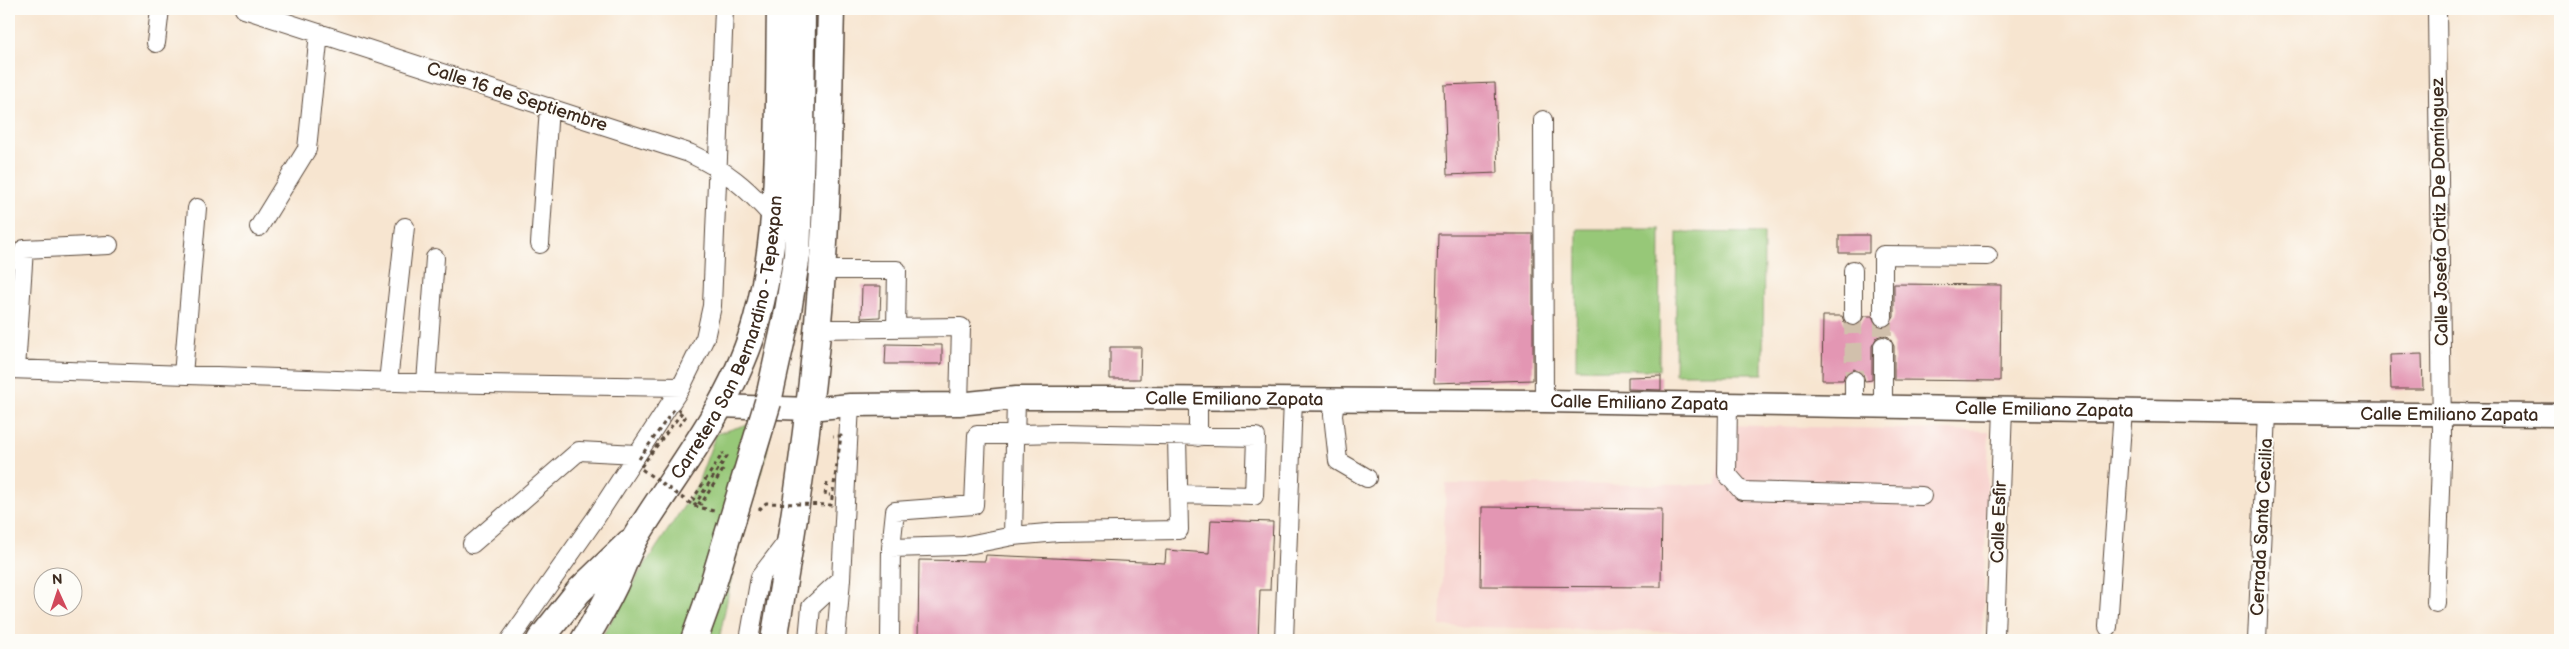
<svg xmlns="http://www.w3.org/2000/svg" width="2569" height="649" font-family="'Balsamiq Sans',sans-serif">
<rect width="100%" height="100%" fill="#fdfcf7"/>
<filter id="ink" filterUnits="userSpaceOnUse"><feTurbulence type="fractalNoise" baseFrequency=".02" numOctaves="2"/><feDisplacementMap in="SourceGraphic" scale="10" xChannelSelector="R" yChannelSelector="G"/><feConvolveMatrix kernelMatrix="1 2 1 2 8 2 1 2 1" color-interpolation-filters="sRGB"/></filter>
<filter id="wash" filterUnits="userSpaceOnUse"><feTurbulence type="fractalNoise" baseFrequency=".0096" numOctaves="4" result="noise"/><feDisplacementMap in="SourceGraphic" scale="20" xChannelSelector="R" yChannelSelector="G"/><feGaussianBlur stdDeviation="1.12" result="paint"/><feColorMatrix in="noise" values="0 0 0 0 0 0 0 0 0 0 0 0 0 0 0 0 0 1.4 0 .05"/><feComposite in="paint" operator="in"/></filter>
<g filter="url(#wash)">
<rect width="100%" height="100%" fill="#f7e5d0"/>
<path fill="#f7d0cc" d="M1721,425L1989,431L1982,640L1717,638L1681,632L1440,626L1446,484L1717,485Z"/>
<path fill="#97c878" stroke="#69794b" d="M1577,229H1660L1659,370L1576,369Z
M1677,232L1764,233L1763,374H1675Z
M766,424L770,434L766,455L735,561L719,640H600L638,575L696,488L716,434L742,426Z"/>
<g id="blocks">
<path fill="#e396b3" d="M1495,83L1498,173L1447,175L1444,85Z
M1438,234H1533V380L1434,383Z
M1839,235H1869V253H1839Z
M1894,284L2001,285L2000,381L1894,380V346L1889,337L1883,335L1877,337L1872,346V380L1865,381L1863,374L1854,369L1845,374L1843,380H1822L1823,316H1842L1844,322L1853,327L1859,325L1864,316H1872L1877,326H1888L1894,317Z
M862,286H881L880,317L861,318Z
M886,344L942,345V364H885Z
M1110,347H1141L1140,379H1110Z
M2422,354L2423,389H2391L2390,355Z
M1661,376V390L1628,389V377Z
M1482,507L1662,509L1661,587L1481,586Z
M1211,520L1273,522L1270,590H1260L1258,640H918L919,560L985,561L986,555L1165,563L1166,550L1209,553Z"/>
</g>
</g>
<g filter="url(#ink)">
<use href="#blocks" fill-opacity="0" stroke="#574639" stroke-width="1"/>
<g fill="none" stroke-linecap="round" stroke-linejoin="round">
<path stroke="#d1c0ac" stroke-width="18" stroke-dasharray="18 9" stroke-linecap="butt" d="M1853,316L1854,380
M1883,317V346"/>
<g stroke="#574639" stroke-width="20">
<path id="minor" d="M244,9L689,153C727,171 745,186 773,217
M156,43L160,9
M1543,120L1544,401
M259,227L307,149L319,33
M540,244L549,107
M821,270H897L896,328
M1853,270V316
M1883,317V255L1988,256
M816,329L961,327L959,404
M1883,346V406
M9,369L426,383L681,387
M16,369L24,249L109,245
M183,375L197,208
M1854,380V406
M388,382L405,227
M426,383L435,258
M1335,400L1333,415L1338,461L1367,478
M1728,404L1727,474L1742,491L1922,496
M1198,437V399
M1013,536L1016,398
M472,544L579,451L637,454
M891,548L963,546L1013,536L1058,532L1179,530L1177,437
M2436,603L2442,434L2437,9
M2108,627L2123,410
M1995,635L2003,408
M510,640L595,519L681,387L705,338L712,306L724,9
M749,640L760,577L789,539
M808,640L811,607L841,579L850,405
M836,640L841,579
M890,640L891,548L895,511L974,505L977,435L1059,433L1256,437L1254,496L1178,494
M1284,640L1293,399
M2257,640L2267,413"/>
</g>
<g stroke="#574639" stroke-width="25">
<g id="major">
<path id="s1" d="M719,406L810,409L850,405L959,404L1016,398H1133L1544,401L2267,413L2560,415"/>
</g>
</g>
<g stroke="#574639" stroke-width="29">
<g id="highway">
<path d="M768,402L788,311L797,255L801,144L802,9"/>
<path d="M540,640L579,591L629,543"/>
<path id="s2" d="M584,640C595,622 606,603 615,584C622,568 628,550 637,535C680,466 736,398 757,318C783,222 778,108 780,9"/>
<path d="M694,640L707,604"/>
<path d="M774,640C798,502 818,364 825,224C829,153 829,80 831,9"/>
</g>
</g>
<path stroke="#574639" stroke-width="3" stroke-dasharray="4 4" stroke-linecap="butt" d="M679,426L688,413
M723,470L701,504L693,499L723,453
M827,483L825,495H830"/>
<use href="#minor" stroke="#fff" stroke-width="18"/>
<use href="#major" stroke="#fff" stroke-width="22"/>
<use href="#highway" stroke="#fff" stroke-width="26"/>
<g stroke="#574639" stroke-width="29" stroke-linecap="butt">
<path id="highway-bridge" d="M707,604L768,402"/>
</g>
<path stroke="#574639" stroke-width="3" stroke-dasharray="4 4" stroke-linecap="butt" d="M639,459L674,409L683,411L640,468L694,506L714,511
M694,506L727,456L723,453
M759,510L766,503L831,505L841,436H833"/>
<use href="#highway-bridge" stroke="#fff" stroke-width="26"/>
</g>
</g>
<g text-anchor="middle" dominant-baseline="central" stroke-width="4" stroke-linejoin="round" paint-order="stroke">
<g font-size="18" fill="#3b2a1e" stroke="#fdfcf7">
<text transform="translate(517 97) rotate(18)">Calle 16 de Septiembre</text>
<text transform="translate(2440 212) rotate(-91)">Calle Josefa Ortiz De Domínguez</text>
<text stroke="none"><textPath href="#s2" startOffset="339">Carretera San Bernardino - Tepexpan</textPath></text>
<text stroke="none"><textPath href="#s1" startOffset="516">Calle Emiliano Zapata</textPath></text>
<text stroke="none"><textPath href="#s1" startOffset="921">Calle Emiliano Zapata</textPath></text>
<text stroke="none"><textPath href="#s1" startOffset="1326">Calle Emiliano Zapata</textPath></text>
<text stroke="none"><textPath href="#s1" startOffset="1731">Calle Emiliano Zapata</textPath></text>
<text transform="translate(1999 522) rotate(-88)">Calle Esfir</text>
<text transform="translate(2262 527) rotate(-87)">Cerrada Santa Cecilia</text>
</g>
</g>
<rect width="2569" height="649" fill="none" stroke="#fdfcf7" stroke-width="30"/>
<g transform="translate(58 592) rotate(357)"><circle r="24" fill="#fdfcf7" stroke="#afa8a0"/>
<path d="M0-4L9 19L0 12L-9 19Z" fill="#d1495b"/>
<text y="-8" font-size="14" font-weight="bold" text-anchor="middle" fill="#3b2a1e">N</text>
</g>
</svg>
